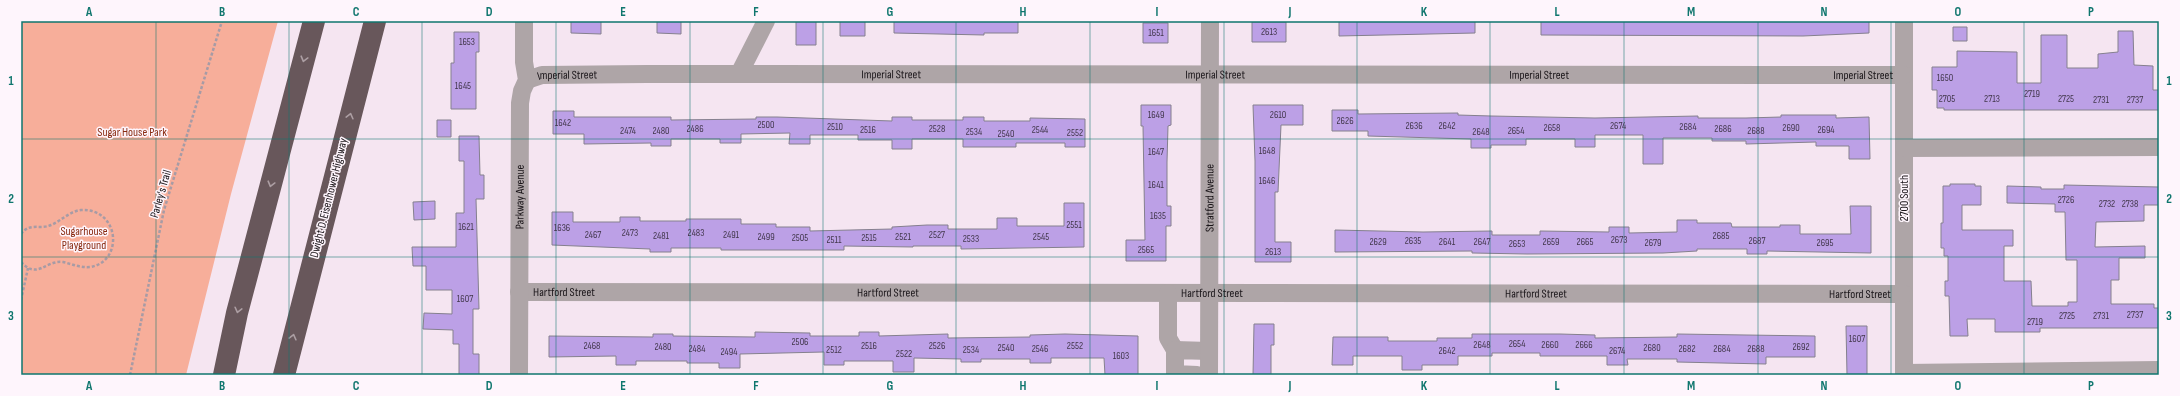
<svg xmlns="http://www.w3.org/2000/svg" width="2180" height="396" font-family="'Sofia Sans Condensed',sans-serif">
<rect width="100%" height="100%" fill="#f5e5f1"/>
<path fill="#f7ae9a" d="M21,21H278L231,194L186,375H21Z"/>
<path fill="#bca0e6" stroke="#85808e" d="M571,21H601V34L571,33Z
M657,21H681V34L657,33Z
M796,21H816V45H796Z
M840,21H865V36H840Z
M894,21H1018V33H984V35L894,33Z
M1339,21H1475V33L1339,36Z
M1541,21H1869V33L1803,36L1541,35Z
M1252,22H1286V42H1252Z
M1143,23H1168V43H1143Z
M1953,27H1967V41H1953Z
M2118,31H2133L2134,65L2153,66V90H2159V110H1944V108H1937V90H1932V67H1957V51L2017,52V83H2041V35H2067V68H2098V54L2118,52Z
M454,32H479V52H476V109H451V63H454Z
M1141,105H1171V125L1168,126L1167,162V206H1171V226H1166V261H1126V240H1145L1143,126H1141Z
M1253,105H1303V125H1281L1278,192H1275V242H1291V262H1255V161Z
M1332,110H1358V114L1458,113V115L1491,116L1595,118L1698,116V118H1746L1781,117V115H1836V118L1869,117L1870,159H1849V146H1816V142L1746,144V141H1712V138H1663V164H1643V135H1595V147H1575V139H1526V145H1491V148H1471V139L1368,136V131H1332Z
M553,111H574V117H671V120L756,119V117H777L892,121V117H912V120H963V117H984V121H1030V118L1085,119V147H1065V143H1016V147H963V139H912V149H892V140H858V135H810V144H789L790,133L741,134V143H720V139H671V146H651V143L584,144V134H553Z
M437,120H451V137H437Z
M459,136H479L480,175H484V199H476L479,309H473V354H479V375H459V344H453V330L423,329L424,313L452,314V290H426V266H413L412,247H456V213H464V161H459Z
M1950,184H1975V186H1981V205H1962V230H2013V246H2004V281H2031L2032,306H2068V302H2077V260H2066L2065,212H2055V204L2007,203V186L2041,187V189H2064V185L2159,187V205H2144V221L2096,222L2095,247L2145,246V258H2119V280H2111V304H2154V308H2159V328H2040V332H1995V319H1967L1968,336H1950L1949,296H1945V281H1948V256H1944V248H1941V223H1943V186H1950Z
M435,201V219L414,220L413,202Z
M1064,203H1084V247L961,249V246H913V247L844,246V250H721V248H671V252H650V249L552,245V212H573V222H620V217H640V221H686V219H741V224H776V227H810V231L892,229V227L927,225H948V229H997V218H1017V226H1064Z
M1850,206H1871V253L1767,251V254H1747V249H1697V251L1663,253L1527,254L1472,253V251L1335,252V230L1423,232L1492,231V235H1540V231L1609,232V227H1629V233L1677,232V220H1697V223H1731L1732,227H1780V225H1800V234H1851Z
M1254,324H1274V345H1271V375H1253Z
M1846,326H1867V375H1847Z
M755,332L810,333V336H859V332H879V336L948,334V338L1030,337V335L1065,334L1138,336V375H1105L1104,358H1051V363H1030V359H981V362H961V359L914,358V372H893V361H844V365H824V352L740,354V368H719V363H687V361H636V365H616V356L549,357V336L653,337V334H673V336L755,337Z
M1472,334H1560L1595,335V338L1677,337V334L1815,336V357H1766V364L1677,362V359H1627L1628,365H1607V356H1540V353H1492V356H1458V365H1422V370H1402V356H1353V365H1332L1333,337H1388V341H1437V338H1472Z"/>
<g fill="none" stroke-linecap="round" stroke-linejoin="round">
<path stroke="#a79ba5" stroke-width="2.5" stroke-dasharray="3 2" stroke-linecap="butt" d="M21,234C30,222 40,230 51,225C61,221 70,211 81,210C120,208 124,262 90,267C80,268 72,264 63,262C45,260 38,280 21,262
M21,300L28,268
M130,375L164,210L222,21"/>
<g stroke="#aea5a7" stroke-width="18">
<path d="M1904,21V375"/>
<path d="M739,74L766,21"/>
<path id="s1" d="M527,80L542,75L647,74L1904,75"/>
<path d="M1904,148L2159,147"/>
<path id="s2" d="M519,292L1904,294"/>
<path d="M1168,293V338L1175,350"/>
<path d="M1904,373L2159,370"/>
<path id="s3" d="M519,375L520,103L522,91L527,80L524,62V21"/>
<path d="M1197,375L1175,374V350L1209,351"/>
<path id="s4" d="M1209,375L1210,21"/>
</g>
<path stroke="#68575b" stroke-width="22" d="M224,375L237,313L314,21
M284,375L375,21"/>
</g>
<defs><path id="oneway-chevron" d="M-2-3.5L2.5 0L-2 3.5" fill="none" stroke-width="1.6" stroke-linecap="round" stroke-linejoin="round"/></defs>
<g stroke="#ac9ea3">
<use href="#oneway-chevron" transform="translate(304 59) rotate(105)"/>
<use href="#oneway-chevron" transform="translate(350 116) rotate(-76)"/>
<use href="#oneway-chevron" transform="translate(271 184) rotate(105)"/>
<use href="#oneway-chevron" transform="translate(238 310) rotate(104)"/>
<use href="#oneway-chevron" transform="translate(293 337) rotate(-76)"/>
</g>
<path fill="none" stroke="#0f766e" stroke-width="1" stroke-opacity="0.55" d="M156,21V375M289,21V375M422,21V375M556,21V375M690,21V375M823,21V375M956,21V375M1090,21V375M1224,21V375M1357,21V375M1490,21V375M1624,21V375M1758,21V375M1891,21V375M2024,21V375M21,139H2159M21,257H2159"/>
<g text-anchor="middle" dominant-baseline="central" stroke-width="3" stroke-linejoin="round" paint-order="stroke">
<g font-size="10" fill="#42374c">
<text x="1269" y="32">2613</text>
<text x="1156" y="33">1651</text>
<text x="467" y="42">1653</text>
<text x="1945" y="78">1650</text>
<text x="463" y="86">1645</text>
<text x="2032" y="94">2719</text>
<text x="1947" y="99">2705</text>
<text x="1992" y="99">2713</text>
<text x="2066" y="99">2725</text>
<text x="2101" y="100">2731</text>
<text x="2135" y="100">2737</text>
<text x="1156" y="115">1649</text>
<text x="1278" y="115">2610</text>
<text x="1345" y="121">2626</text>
<text x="563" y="123">1642</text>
<text x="766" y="125">2500</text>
<text x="1414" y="126">2636</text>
<text x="1447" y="126">2642</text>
<text x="1618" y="126">2674</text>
<text x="835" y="127">2510</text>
<text x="1688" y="127">2684</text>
<text x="1552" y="128">2658</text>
<text x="1791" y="128">2690</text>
<text x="695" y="129">2486</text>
<text x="937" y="129">2528</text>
<text x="1723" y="129">2686</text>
<text x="868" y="130">2516</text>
<text x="1040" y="130">2544</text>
<text x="1826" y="130">2694</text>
<text x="628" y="131">2474</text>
<text x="661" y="131">2480</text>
<text x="1516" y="131">2654</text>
<text x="1756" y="131">2688</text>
<text x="974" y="132">2534</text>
<text x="1481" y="132">2648</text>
<text x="1075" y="133">2552</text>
<text x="1006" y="134">2540</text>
<text x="1267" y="151">1648</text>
<text x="1156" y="152">1647</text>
<text x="1267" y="181">1646</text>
<text x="1156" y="185">1641</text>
<text x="2066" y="200">2726</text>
<text x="2107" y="204">2732</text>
<text x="2130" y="204">2738</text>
<text x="1158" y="216">1635</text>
<text x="1074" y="225">2551</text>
<text x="466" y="227">1621</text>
<text x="562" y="228">1636</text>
<text x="630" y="233">2473</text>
<text x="696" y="233">2483</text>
<text x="593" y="235">2467</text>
<text x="731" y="235">2491</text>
<text x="937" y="235">2527</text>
<text x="661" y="236">2481</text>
<text x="1721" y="236">2685</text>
<text x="766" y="237">2499</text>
<text x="903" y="237">2521</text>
<text x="1041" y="237">2545</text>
<text x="800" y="238">2505</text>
<text x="869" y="238">2515</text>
<text x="971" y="239">2533</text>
<text x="834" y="240">2511</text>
<text x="1619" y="240">2673</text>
<text x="1413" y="241">2635</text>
<text x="1757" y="241">2687</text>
<text x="1378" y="242">2629</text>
<text x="1447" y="242">2641</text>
<text x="1482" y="242">2647</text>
<text x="1551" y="242">2659</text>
<text x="1585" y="242">2665</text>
<text x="1653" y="243">2679</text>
<text x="1825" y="243">2695</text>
<text x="1517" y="244">2653</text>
<text x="1146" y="250">2565</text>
<text x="1273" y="252">2613</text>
<text x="465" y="299">1607</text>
<text x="2135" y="315">2737</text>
<text x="2067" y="316">2725</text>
<text x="2101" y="316">2731</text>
<text x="2035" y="322">2719</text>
<text x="1857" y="339">1607</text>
<text x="800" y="342">2506</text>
<text x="1517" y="344">2654</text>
<text x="1482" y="345">2648</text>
<text x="1550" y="345">2660</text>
<text x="1584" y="345">2666</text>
<text x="592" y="346">2468</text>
<text x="869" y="346">2516</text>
<text x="937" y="346">2526</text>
<text x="1075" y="346">2552</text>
<text x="663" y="347">2480</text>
<text x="1801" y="347">2692</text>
<text x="1006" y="348">2540</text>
<text x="1652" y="348">2680</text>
<text x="697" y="349">2484</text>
<text x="1040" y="349">2546</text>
<text x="1687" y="349">2682</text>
<text x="1722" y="349">2684</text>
<text x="1756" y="349">2688</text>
<text x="834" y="350">2512</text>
<text x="971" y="350">2534</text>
<text x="1447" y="351">2642</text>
<text x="1617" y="351">2674</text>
<text x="729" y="352">2494</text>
<text x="904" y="354">2522</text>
<text x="1121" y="356">1603</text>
</g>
<g font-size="12" fill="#191418" stroke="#fef5fc">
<text stroke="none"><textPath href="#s1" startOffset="365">Imperial Street</textPath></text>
<text stroke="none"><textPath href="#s1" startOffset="689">Imperial Street</textPath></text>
<text stroke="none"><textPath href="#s1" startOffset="1013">Imperial Street</textPath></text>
<text stroke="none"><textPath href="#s1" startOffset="1337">Imperial Street</textPath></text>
<text stroke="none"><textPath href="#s1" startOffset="41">Imperial Street</textPath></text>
<text transform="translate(161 194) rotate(-74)">Parley's Trail</text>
<text stroke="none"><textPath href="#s3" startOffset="178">Parkway Avenue</textPath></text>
<text transform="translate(329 198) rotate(-76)">Dwight D. Eisenhower Highway</text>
<text stroke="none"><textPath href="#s4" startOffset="177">Stratford Avenue</textPath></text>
<text transform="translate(1904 198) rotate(-90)">2700 South</text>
<text stroke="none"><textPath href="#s2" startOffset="45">Hartford Street</textPath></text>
<text stroke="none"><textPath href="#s2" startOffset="369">Hartford Street</textPath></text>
<text stroke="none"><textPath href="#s2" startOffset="693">Hartford Street</textPath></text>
<text stroke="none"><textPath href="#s2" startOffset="1017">Hartford Street</textPath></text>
<text stroke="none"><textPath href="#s2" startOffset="1341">Hartford Street</textPath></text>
</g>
<g font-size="12" fill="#88290f" stroke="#fef5fc">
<text x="132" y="132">Sugar House Park</text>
<text x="84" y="231">Sugarhouse<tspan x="84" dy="14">Playground</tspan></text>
</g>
</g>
<rect width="2180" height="396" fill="none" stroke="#fef5fc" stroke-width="44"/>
<rect x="22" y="22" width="2136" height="352" fill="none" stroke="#0f766e" stroke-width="1.5"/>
<g font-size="13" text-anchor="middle" font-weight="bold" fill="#0f766e">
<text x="89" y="16">A</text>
<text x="222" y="16">B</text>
<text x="356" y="16">C</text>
<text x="489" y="16">D</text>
<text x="623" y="16">E</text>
<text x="756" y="16">F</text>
<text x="890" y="16">G</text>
<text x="1023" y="16">H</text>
<text x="1157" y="16">I</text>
<text x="1290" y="16">J</text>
<text x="1424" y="16">K</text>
<text x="1557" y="16">L</text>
<text x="1691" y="16">M</text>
<text x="1824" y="16">N</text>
<text x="1958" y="16">O</text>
<text x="2091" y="16">P</text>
<text x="11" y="85">1</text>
<text x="2169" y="85">1</text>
<text x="11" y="203">2</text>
<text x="2169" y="203">2</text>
<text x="11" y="320">3</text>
<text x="2169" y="320">3</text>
<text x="89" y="390">A</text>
<text x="222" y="390">B</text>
<text x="356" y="390">C</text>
<text x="489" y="390">D</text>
<text x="623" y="390">E</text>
<text x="756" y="390">F</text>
<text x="890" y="390">G</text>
<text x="1023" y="390">H</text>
<text x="1157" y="390">I</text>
<text x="1290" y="390">J</text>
<text x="1424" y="390">K</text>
<text x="1557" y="390">L</text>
<text x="1691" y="390">M</text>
<text x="1824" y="390">N</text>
<text x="1958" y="390">O</text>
<text x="2091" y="390">P</text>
</g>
</svg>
